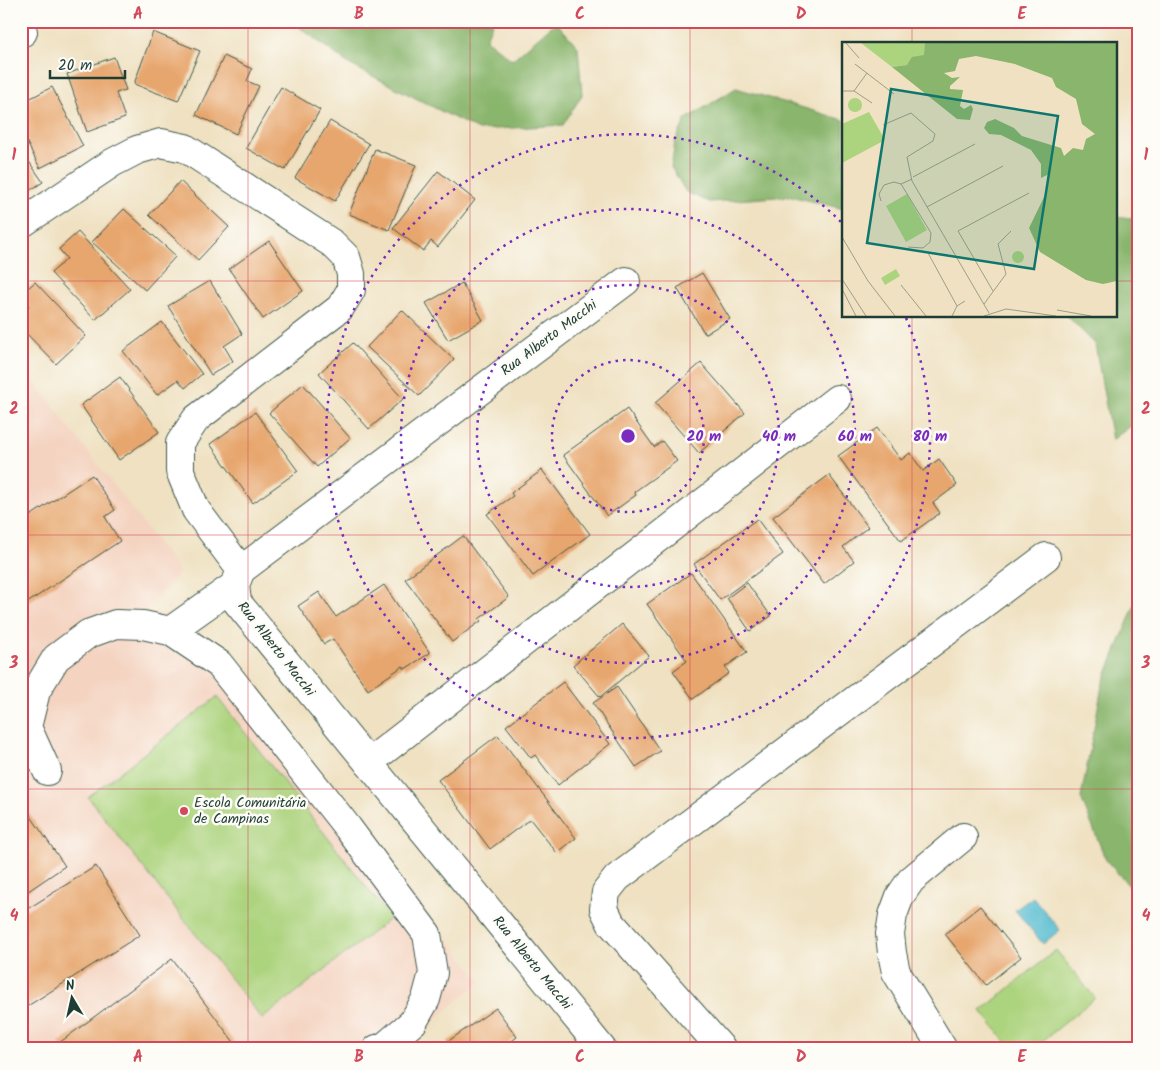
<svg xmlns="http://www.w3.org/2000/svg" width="1160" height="1070" font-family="Kalam,sans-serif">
<rect width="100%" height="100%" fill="#fdfcf7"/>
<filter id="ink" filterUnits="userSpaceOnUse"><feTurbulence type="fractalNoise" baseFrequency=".02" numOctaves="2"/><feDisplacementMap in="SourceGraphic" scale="10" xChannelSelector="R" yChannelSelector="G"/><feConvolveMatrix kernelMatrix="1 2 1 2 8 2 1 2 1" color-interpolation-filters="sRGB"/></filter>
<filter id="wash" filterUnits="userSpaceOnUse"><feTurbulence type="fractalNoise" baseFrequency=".0096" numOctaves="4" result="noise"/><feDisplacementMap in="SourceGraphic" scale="20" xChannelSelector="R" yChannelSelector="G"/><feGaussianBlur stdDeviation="1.12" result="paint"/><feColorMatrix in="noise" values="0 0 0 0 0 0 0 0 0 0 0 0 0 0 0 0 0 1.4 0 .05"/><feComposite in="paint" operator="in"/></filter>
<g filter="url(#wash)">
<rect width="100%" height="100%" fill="#efe1c1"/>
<path fill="#f4d3c0" d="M21,364L180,572L145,611L149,614L164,613L175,616L202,634L213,640L481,981L400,1049H21Z"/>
<path fill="#acd37d" stroke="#668858" d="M217,697L391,918L262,1019L88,797Z
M1056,950L1095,998L1033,1049H1012L981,1011Z"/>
<path fill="#89b56c" stroke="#547950" d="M291,21H493L486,39L512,60L556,22L578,47L582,95L563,125L478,130L349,64Z
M736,88L844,120V209L790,196L709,202L686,192L671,167L675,142L686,119Z
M1139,215V420L1112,440L1095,344L1067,316H1116V217L1130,219Z
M1139,594V897L1106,860L1081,798L1102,686Z"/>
<path fill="#51bacf" stroke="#387c82" d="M1033,897L1060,930L1043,944L1015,910Z"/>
<g id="blocks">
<path fill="#e7a66d" d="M153,32L200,51L178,101L134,84Z
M224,56L252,69L247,81L259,86L236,134L196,115Z
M114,57L126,90L116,93L125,118L87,132L67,74Z
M52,87L83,146L40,168L21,131V103Z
M281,87L320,110L285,170L246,148Z
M330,121L369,144L335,201L295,178Z
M375,149L416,165L389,230L349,214Z
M21,150L43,182L24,194L21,190Z
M438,171L475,200L438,247L431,241L423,251L393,228Z
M180,181L229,227L198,260L149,215Z
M124,209L176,256L145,290L92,242Z
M78,232L130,289L95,320L51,273L67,259L59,249Z
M269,241L303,291L263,319L229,269Z
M702,273L730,319L705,334L677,288Z
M210,281L242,334L224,346L233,361L211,375L168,306Z
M35,282L86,336L56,364L21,328V313L29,306L21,298V294Z
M462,283L483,320L448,340L426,303Z
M402,310L454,360L419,396L367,347Z
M162,322L202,374L185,388L178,380L157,395L123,351Z
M353,343L403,399L369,429L319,373Z
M701,363L745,413L699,453L655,403Z
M120,377L159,432L119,460L81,405Z
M303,384L350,438L317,467L269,413Z
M627,409L654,447L662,441L677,461L634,492L636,495L607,516L563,455Z
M255,412L298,471L253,503L210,444Z
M877,428L901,460L910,453L923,471L939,459L957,485L933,503L940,513L901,541L838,456Z
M542,470L590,534L533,576L487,514L513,496L511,493Z
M92,475L115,510L105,517L120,541L21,607V522Z
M829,475L868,527L843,547L854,561L824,584L773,517Z
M757,519L783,554L720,600L694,564Z
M463,536L509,597L479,619L481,621L452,642L405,579Z
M691,573L747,652L725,667L729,673L693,699L673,671L687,661L647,604Z
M747,583L771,616L750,631L727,598Z
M384,585L430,653L405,669L403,666L368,690L333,639L324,644L298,606L319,592L336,617Z
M622,624L649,656L600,697L573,665Z
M563,682L610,744L558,785L535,755L531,758L506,726Z
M617,687L660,751L636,767L593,703Z
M498,735L576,838L557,853L530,819L490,849L438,780Z
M21,802L65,866L21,896Z
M96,866L140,935L26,1007L21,1000V913Z
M980,906L1021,957L986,985L945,934Z
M172,959L239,1049H64L59,1043Z
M496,1008L517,1037L501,1049H452L447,1042Z"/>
</g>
</g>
<g filter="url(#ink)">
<use href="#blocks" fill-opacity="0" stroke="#3e5649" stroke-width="1"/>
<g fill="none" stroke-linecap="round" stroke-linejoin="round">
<g stroke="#3e5649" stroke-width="30">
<path id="minor" d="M21,31L23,32
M21,224L112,163L137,150L161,143L185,148L333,244L346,257L351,274V290L340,308L196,419L180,443V471L196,510L241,570
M170,631L219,664L348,828L427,934L433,973L426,999L413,1022L384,1047L377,1049
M368,763L837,399
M47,771L27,727L36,691L56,658L88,634L116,624L143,625L170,631L235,585
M602,1049L237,602L235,585L241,570L626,281
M722,1049L611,923L604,909L606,892L617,878L1046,557
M943,1049L896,972L892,953L890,934L893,915L900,896L911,880L963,837"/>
</g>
<use href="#minor" stroke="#fff" stroke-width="28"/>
</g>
</g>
<path fill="none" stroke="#d1495b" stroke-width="1" stroke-opacity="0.55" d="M248,21V1049M470,21V1049M690,21V1049M912,21V44M21,281H844M1116,281H1139M912,316V1049M21,535H1139M21,789H1139"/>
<g fill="none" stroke="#7b2cbf" stroke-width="2.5" stroke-dasharray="2.5 5">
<circle cx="628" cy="436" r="76"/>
<circle cx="628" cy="436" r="151"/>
<circle cx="628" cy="436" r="227"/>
<path d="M906 318A302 302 0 1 1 843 224"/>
</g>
<circle fill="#d1495b" stroke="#fdfcf7" stroke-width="2" cx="184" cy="811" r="5"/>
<g text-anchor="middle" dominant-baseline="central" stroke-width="5" stroke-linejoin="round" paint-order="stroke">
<g font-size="14" fill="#1f3d34" stroke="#fdfcf7">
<text transform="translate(549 338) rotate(-37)">Rua Alberto Macchi</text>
<text transform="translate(276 649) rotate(52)">Rua Alberto Macchi</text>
<text transform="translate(532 963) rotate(51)">Rua Alberto Macchi</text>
</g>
<g font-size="14" fill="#1f3d34" stroke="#fdfcf7" text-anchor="start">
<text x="194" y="803">Escola Comunitária<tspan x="194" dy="16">de Campinas</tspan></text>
</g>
</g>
<g transform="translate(842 42)">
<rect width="275" height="275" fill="#efe1c1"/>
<path d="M19,1H83L85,7L82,13L65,23L50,25ZM6 63a7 7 0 1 1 14 0a7 7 0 1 1-14 0ZM27,70L43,98L0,121V82ZM65,152L85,188L64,200L44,164ZM170 215a6 6 0 1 1 12 0a6 6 0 1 1-12 0ZM54,227L58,234L43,243L39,236Z" fill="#acd37d"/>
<path d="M83,1H275V239L261,242L244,238L198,210L187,186L204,151L207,132L199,136V122L189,108L159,93L147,92L142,86L145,80L153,77L172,86L180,94L219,106L222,114L231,106L241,108L244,97L253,92L240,82L234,57L214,45L210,36L173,22L134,14L117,17L113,29L102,31L110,36L118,35L108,44V47L121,48L118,64L122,67L129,63L131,67L128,78L115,77L50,25L65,23L70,15L82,13Z" fill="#89b56c"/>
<path fill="none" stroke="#9c9f89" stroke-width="1" d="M4,1L17,16M13,22L52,52M0,49H12L30,61M12,49L25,31M41,83L69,71L93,92L91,99L65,115L70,139L147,271M71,135L133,102M59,142L89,191L88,200L81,206L66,205M39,159L37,152L42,143L52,140L59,142L70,137M85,165L161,124M0,195L26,239L53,274M86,211L115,264M0,237L24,274M59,243L84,274M0,247L14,274M151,249L116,189L187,151M142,262L164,232L156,202L169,189M215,268L249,274M110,274L115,264L123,259M142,274L164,267L214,274"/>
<path fill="#0f766e" fill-opacity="0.15" stroke="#0f766e" stroke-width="2.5" d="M49,47L216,74L192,227L25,201Z"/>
<rect width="275" height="275" fill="none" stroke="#1f3d34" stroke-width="2.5"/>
</g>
<circle cx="628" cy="436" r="8" fill="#7b2cbf" stroke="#fdfcf7" stroke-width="2.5"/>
<g font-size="15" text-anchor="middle" font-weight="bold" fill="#7b2cbf" stroke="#fdfcf7" stroke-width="5" stroke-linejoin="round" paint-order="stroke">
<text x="704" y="441">20 m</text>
<text x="779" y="441">40 m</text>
<text x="855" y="441">60 m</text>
<text x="930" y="441">80 m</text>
</g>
<rect width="1160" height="1070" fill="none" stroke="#fdfcf7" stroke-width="55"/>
<g transform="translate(72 998) rotate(351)" stroke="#fdfcf7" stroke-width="4" paint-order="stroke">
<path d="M0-4L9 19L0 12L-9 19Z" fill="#1f3d34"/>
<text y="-8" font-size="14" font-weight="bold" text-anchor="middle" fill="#1f3d34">N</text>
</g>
<path d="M50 70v8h75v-8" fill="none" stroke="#1f3d34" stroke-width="2.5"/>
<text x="58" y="70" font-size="15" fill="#1f3d34" stroke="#fdfcf7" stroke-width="4" paint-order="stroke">20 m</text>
<rect x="28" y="28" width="1104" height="1014" fill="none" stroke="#d1495b" stroke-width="2"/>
<g font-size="16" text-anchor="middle" font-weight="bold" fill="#d1495b">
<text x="138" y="19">A</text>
<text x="359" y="19">B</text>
<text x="580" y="19">C</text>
<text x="801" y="19">D</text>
<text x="1022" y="19">E</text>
<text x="14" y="160">1</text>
<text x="1146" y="160">1</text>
<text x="14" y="414">2</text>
<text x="1146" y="414">2</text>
<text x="14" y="668">3</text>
<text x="1146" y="668">3</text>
<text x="14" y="921">4</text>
<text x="1146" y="921">4</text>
<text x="138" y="1062">A</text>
<text x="359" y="1062">B</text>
<text x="580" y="1062">C</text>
<text x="801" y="1062">D</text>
<text x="1022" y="1062">E</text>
</g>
</svg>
